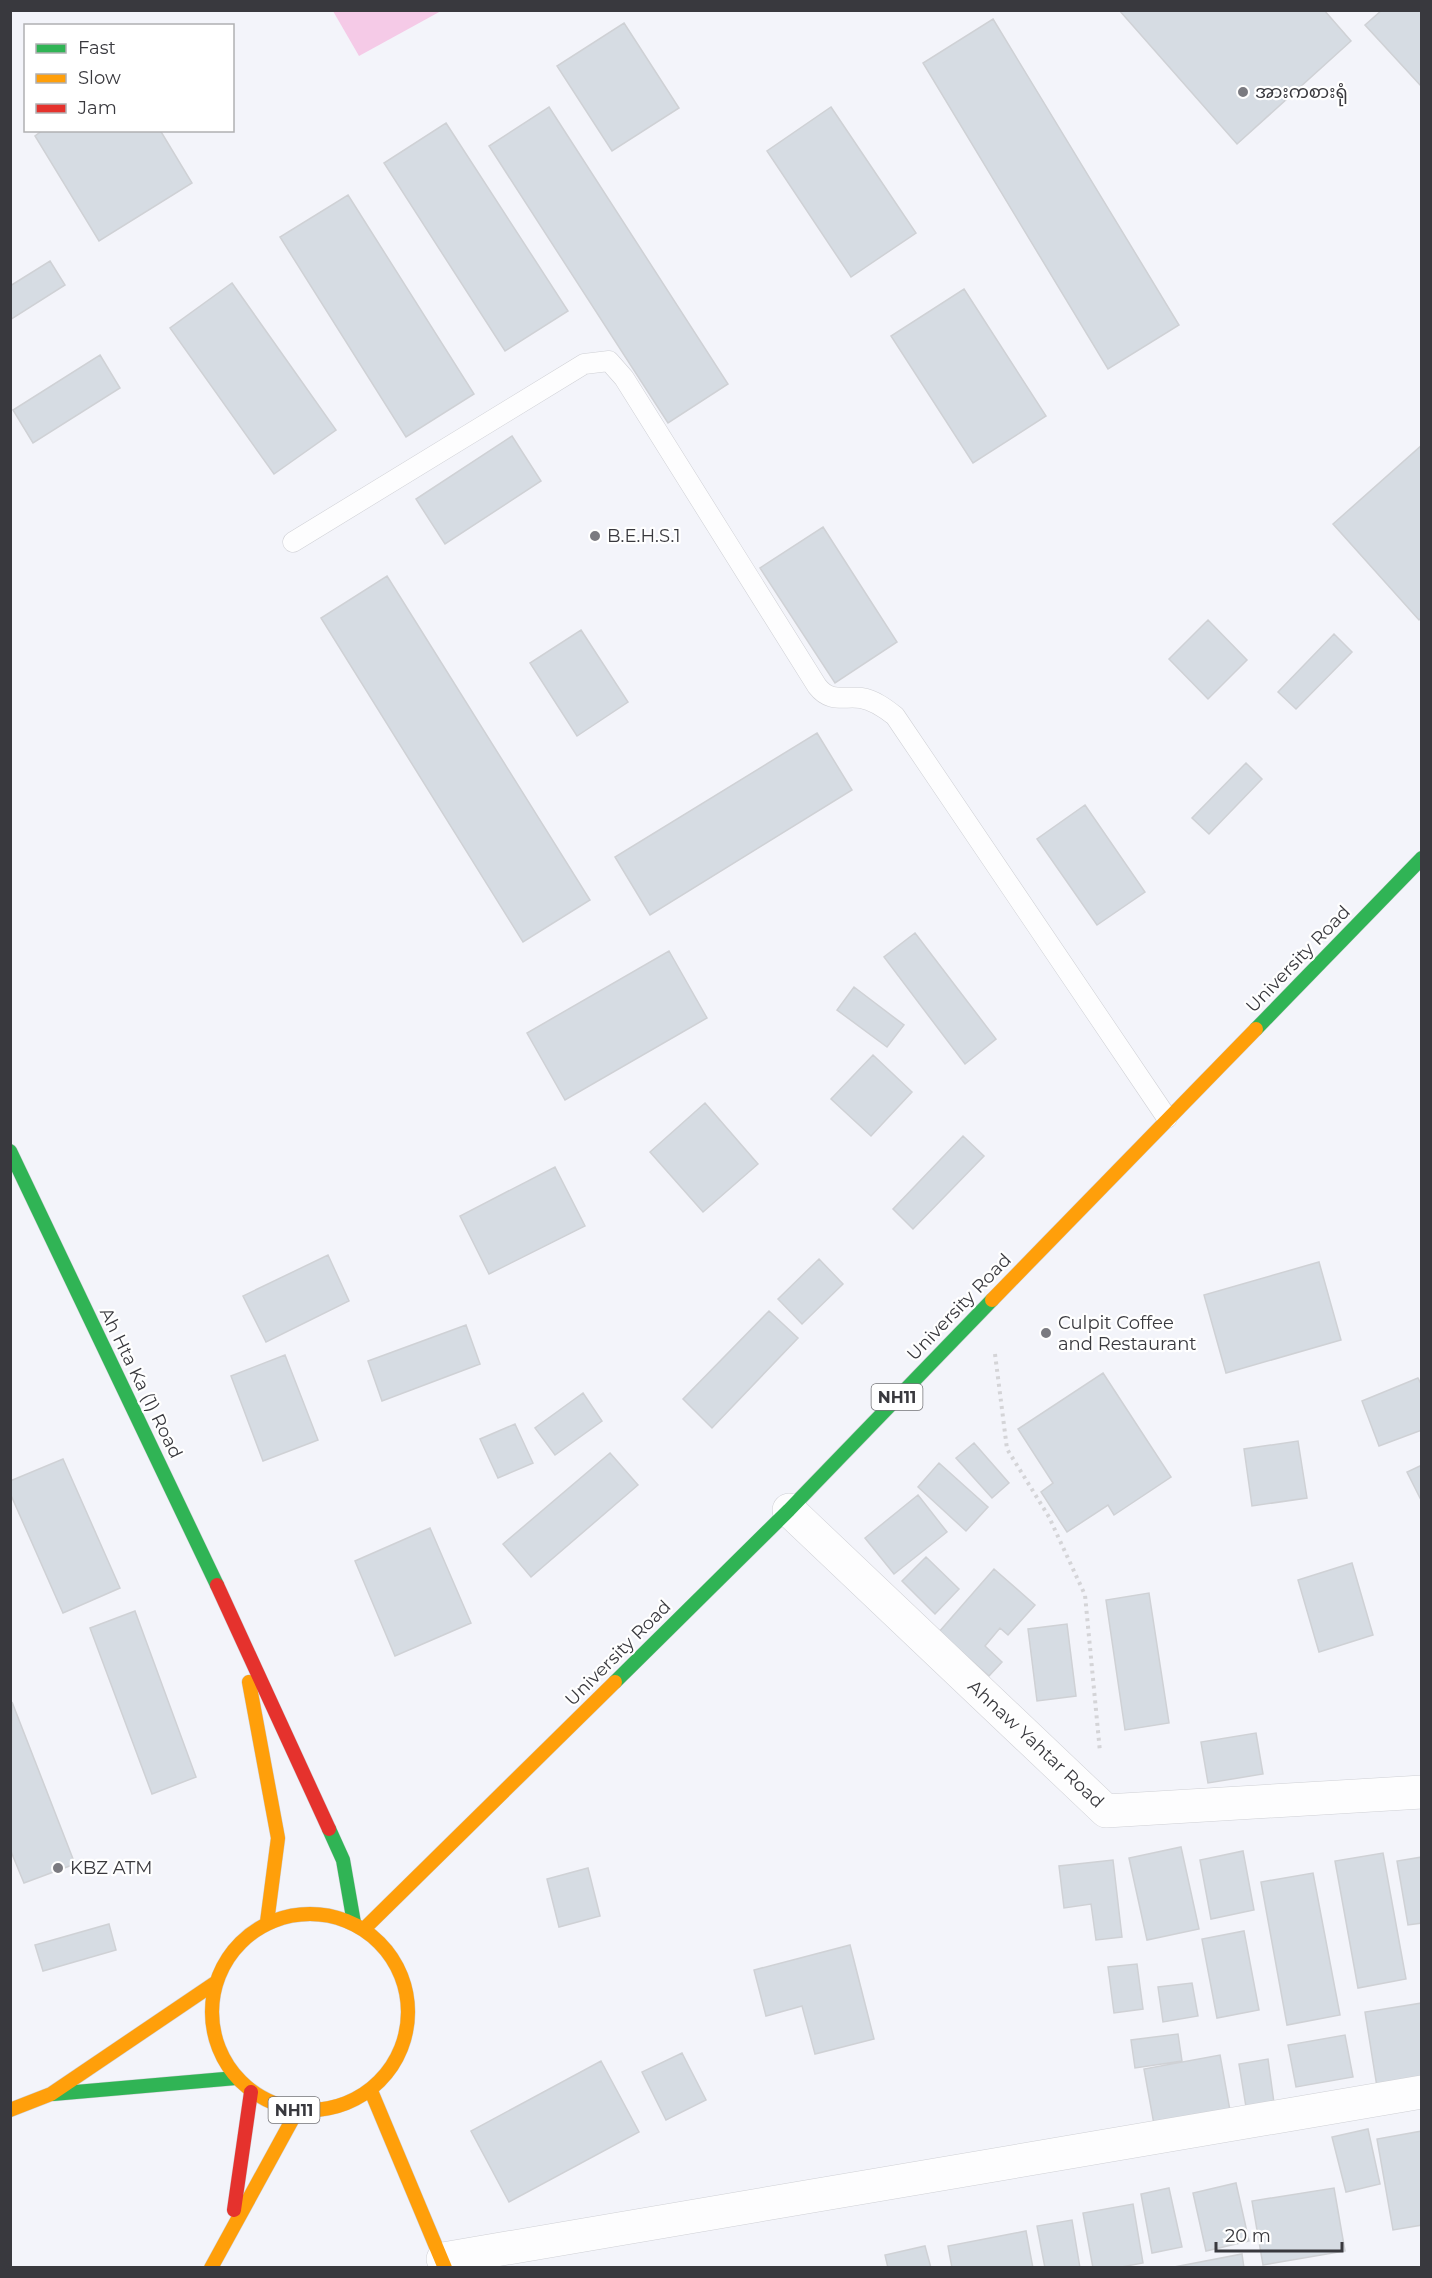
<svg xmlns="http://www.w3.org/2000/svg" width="1432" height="2278" font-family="Montserrat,'Noto Sans Myanmar',sans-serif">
<rect width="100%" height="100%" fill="#f3f4fa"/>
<path fill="#f5cae7" d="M333,11H441L359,56Z"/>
<path fill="#d6dce3" stroke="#cfd1d5" stroke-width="1.5" d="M1119,10H1324L1351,41L1237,144Z
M1382,10H1422V87L1365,25Z
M993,19L1179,325L1108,369L923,63Z
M624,23L679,108L612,151L557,66Z
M549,107L728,384L668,423L489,146Z
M831,107L916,233L851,277L767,151Z
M446,123L568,311L505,351L384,163Z
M43,130H160L192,183L99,241L35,136Z
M348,195L474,394L406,437L280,237Z
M50,261L65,285L10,320V286Z
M232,283L336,430L274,474L170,328Z
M964,289L1046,416L973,463L891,336Z
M100,355L120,388L33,443L13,410Z
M512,436L541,481L445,544L416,499Z
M1422,445V617L1419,620L1333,524Z
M823,527L897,642L835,683L760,568Z
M387,576L590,900L523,942L321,618Z
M1208,620L1247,660L1208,699L1169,659Z
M581,630L628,702L577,736L530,663Z
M1334,634L1352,652L1296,709L1278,692Z
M817,733L852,790L650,915L615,857Z
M1246,763L1262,779L1209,834L1192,818Z
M1085,805L1145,892L1097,925L1037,839Z
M915,933L996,1039L965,1064L884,957Z
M669,951L707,1018L565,1100L527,1033Z
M854,987L904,1025L887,1047L837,1010Z
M873,1055L912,1092L871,1136L831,1099Z
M705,1103L758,1164L703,1212L650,1152Z
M963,1136L984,1156L913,1229L893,1209Z
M555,1167L585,1226L489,1274L460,1216Z
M328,1255L349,1301L266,1342L243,1296Z
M819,1259L843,1284L802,1324L778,1299Z
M1319,1262L1341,1340L1226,1373L1204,1295Z
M769,1311L798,1338L712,1428L683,1399Z
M466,1325L480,1364L382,1401L368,1361Z
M285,1355L318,1440L263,1461L231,1376Z
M1103,1373L1171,1477L1114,1515L1108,1505L1067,1532L1041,1492L1053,1483L1018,1429Z
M1418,1378L1422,1386V1430L1379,1446L1362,1401Z
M583,1393L602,1421L555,1455L535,1428Z
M515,1424L533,1463L498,1478L480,1439Z
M1298,1441L1307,1498L1252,1506L1244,1449Z
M974,1443L1009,1483L992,1498L956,1458Z
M610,1453L638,1485L531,1577L503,1544Z
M63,1459L120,1588L63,1613L10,1493V1481Z
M939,1463L988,1507L966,1531L918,1487Z
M1422,1465V1502L1407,1472Z
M918,1495L947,1532L894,1574L865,1538Z
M430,1528L471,1623L395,1656L355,1561Z
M926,1557L959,1589L935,1614L902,1581Z
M1352,1563L1373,1635L1319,1652L1298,1580Z
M994,1569L1035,1605L1008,1635L1000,1628L985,1646L1002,1662L989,1676L939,1632Z
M1149,1593L1169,1723L1125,1730L1106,1600Z
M135,1611L196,1777L152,1794L90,1628Z
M1067,1624L1076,1696L1037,1701L1028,1629Z
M12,1702L75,1864L24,1883L10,1849Z
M1256,1733L1263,1774L1208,1783L1201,1742Z
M1181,1847L1199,1929L1147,1940L1129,1858Z
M1243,1851L1254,1910L1211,1919L1200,1860Z
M1383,1853L1406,1979L1358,1988L1335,1861Z
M1422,1857V1923L1408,1925L1397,1861Z
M1113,1860L1122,1937L1096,1940L1091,1904L1064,1908L1059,1866Z
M588,1868L600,1916L559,1927L547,1879Z
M1313,1873L1340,2015L1287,2025L1261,1882Z
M109,1924L116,1950L43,1971L35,1945Z
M1244,1931L1259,2010L1217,2018L1202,1939Z
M850,1945L874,2039L815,2054L802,2006L766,2016L754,1970Z
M1137,1964L1143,2009L1114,2013L1108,1967Z
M1192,1983L1198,2016L1163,2022L1158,1987Z
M1422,2003V2080L1377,2087L1365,2012Z
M1178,2034L1182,2061L1135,2068L1131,2040Z
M1345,2035L1353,2077L1296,2087L1288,2045Z
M682,2053L706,2100L666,2120L642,2072Z
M1220,2055L1231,2116L1155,2130L1144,2069Z
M1268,2059L1275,2110L1247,2113L1239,2064Z
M601,2061L639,2132L509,2202L471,2131Z
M1368,2129L1380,2184L1346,2192L1332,2137Z
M1422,2131V2225L1393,2230L1377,2139Z
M1236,2183L1249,2241L1206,2251L1193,2193Z
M1169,2188L1182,2247L1152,2253L1141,2194Z
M1334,2188L1345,2251L1263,2265L1252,2201Z
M1133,2204L1143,2263L1116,2268H1093L1083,2213Z
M1072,2220L1080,2268H1045L1037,2226Z
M1026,2231L1033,2268H952L948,2246Z
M925,2246L931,2268H888L885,2255Z
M1242,2254L1244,2268H1169Z"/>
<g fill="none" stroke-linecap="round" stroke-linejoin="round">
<g stroke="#cfd0d5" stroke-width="21">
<path id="lane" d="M293,542L584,364L609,361L624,378L817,686C830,703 843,696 861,698C874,700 885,708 895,716L1167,1118"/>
</g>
<g stroke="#cfd0d5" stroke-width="34">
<path id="street" d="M789,1510L1106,1811L1422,1792
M443,2259L1422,2092"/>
</g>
<g stroke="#cfd0d5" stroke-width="15">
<path id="fast" d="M1256,1029L1422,858
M10,1151L217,1585
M615,1682L789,1510L992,1300
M329,1829L343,1860L354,1923
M53,2094L236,2078"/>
</g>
<g stroke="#cfd0d5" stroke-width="15">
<path id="slow" d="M992,1300L1256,1029
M249,1682L278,1838L267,1922
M212 2012a98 98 0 1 1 196 0a98 98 0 1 1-196 0Z
M364,1929L615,1682
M371,2091L445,2268
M10,2110L51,2094L215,1983
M211,2268L297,2111"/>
</g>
<g stroke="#cfd0d5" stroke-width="15">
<path id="jam" d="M217,1585L329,1829
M234,2210L251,2092"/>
</g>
<path stroke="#d4d4d7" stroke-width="4" stroke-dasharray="3 4.5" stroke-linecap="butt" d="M995,1354L1007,1449L1049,1517L1085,1595L1100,1752"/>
<use href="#lane" stroke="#fdfdfe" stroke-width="20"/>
<use href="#street" stroke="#fdfdfe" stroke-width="33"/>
<use href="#fast" stroke="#30b455" stroke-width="14"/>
<use href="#slow" stroke="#ff9f0a" stroke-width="14"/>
<use href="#jam" stroke="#e5322d" stroke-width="14"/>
</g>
<g fill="#7a7a80" stroke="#fff" stroke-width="2">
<circle cx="1243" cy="92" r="6"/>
<circle cx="595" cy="536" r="6"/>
<circle cx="1046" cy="1333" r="6"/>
<circle cx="58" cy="1868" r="6"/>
</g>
<g text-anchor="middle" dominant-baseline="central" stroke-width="4.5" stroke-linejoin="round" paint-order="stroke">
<g fill="#fff" stroke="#747478" stroke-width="1.5">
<rect x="871.5" y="1384" width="51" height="26" rx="4.5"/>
<rect x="268.5" y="2097" width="51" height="26" rx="4.5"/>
</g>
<g font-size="16" font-weight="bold" fill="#39393e">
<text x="897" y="1397">NH11</text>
<text x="294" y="2110">NH11</text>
</g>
<g font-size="18" fill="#39393e" stroke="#fff" text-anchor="start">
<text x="1255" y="92">အားကစားရုံ</text>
<text x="607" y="536">B.E.H.S.1</text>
<text x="1058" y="1323">Culpit Coffee<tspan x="1058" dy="21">and Restaurant</tspan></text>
<text x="70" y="1868">KBZ ATM</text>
</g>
<g font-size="18" fill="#39393e" stroke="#fff">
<text transform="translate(1298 959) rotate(-46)">University Road</text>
<text transform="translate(959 1307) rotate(-46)">University Road</text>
<text transform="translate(141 1383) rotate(64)">Ah Hta Ka (1) Road</text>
<text transform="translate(618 1653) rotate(-45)">University Road</text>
<text transform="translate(1036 1744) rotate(43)">Ahnaw Yahtar Road</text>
</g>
</g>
<rect width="1432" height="2278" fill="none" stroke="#39393e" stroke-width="24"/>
<rect x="24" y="24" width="210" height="108" fill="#ffffff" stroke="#b0b0b2" stroke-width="1.5"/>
<rect x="36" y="44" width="30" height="9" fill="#30b455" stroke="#b0b0b2" stroke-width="1.5"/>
<text x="78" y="54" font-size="18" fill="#39393e">Fast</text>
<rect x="36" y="74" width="30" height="9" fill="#ff9f0a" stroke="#b0b0b2" stroke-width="1.5"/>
<text x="78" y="84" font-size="18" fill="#39393e">Slow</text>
<rect x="36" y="104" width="30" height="9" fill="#e5322d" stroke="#b0b0b2" stroke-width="1.5"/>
<text x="78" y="114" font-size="18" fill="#39393e">Jam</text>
<path d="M1216 2242v9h126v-9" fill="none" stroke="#39393e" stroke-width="3"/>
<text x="1225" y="2242" font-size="18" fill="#39393e" stroke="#ffffff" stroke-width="4.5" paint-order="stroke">20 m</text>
</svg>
